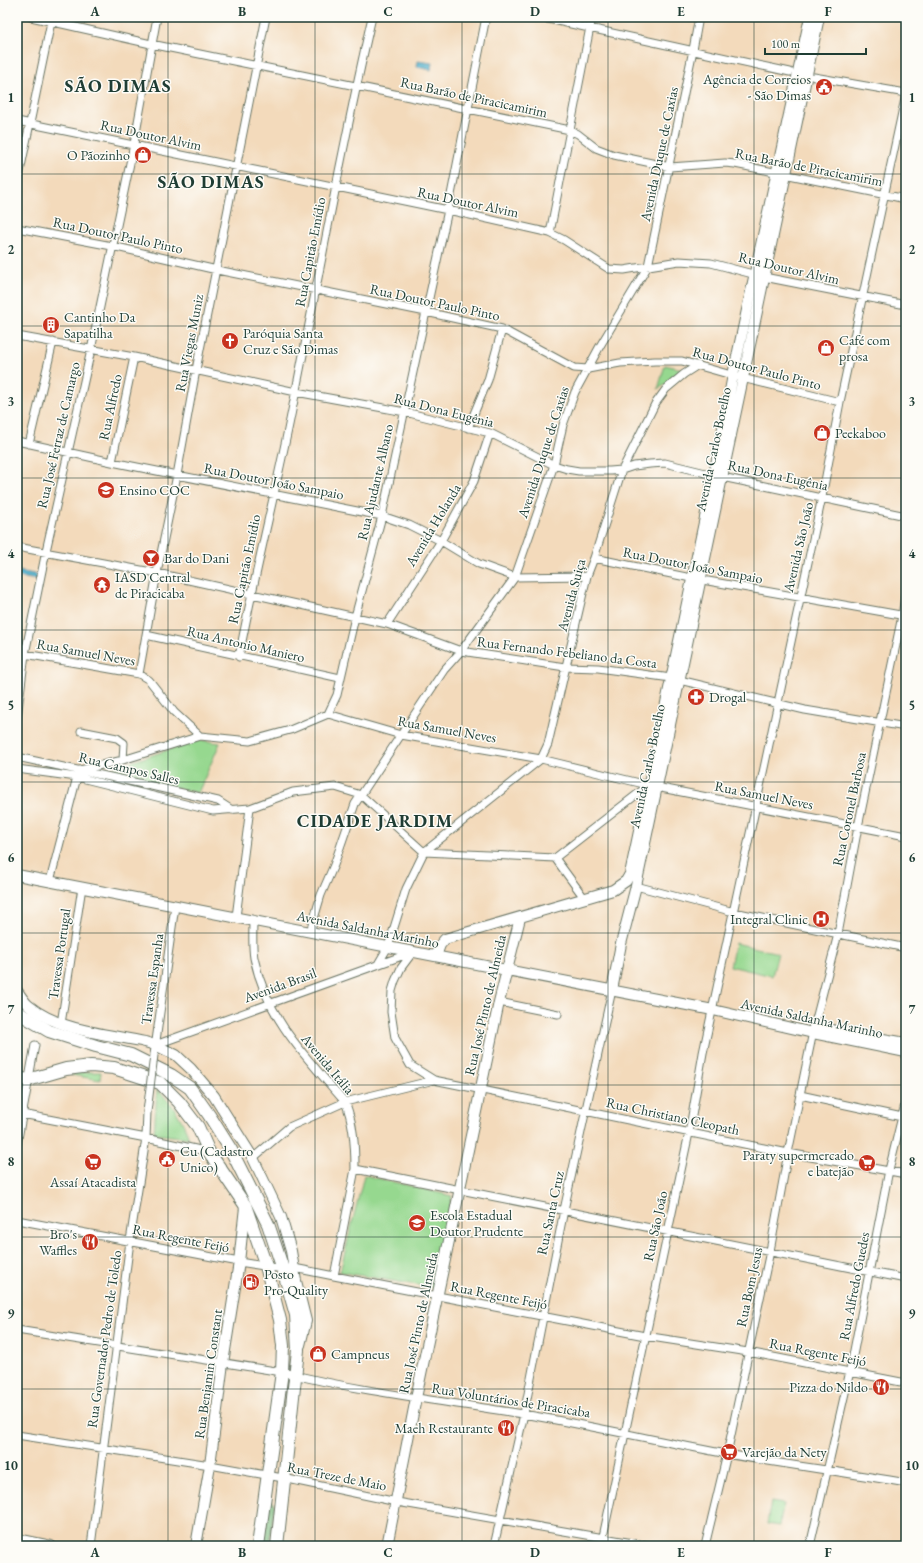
<svg xmlns="http://www.w3.org/2000/svg" width="923" height="1563" font-family="'EB Garamond',serif">
<rect width="100%" height="100%" fill="#fdfcf7"/>
<filter id="ink" filterUnits="userSpaceOnUse"><feTurbulence type="fractalNoise" baseFrequency=".025" numOctaves="2"/><feDisplacementMap in="SourceGraphic" scale="8" xChannelSelector="R" yChannelSelector="G"/><feConvolveMatrix kernelMatrix="1 2 1 2 8 2 1 2 1" color-interpolation-filters="sRGB"/></filter>
<filter id="wash" filterUnits="userSpaceOnUse"><feTurbulence type="fractalNoise" baseFrequency=".012" numOctaves="4" result="noise"/><feDisplacementMap in="SourceGraphic" scale="16" xChannelSelector="R" yChannelSelector="G"/><feGaussianBlur stdDeviation="0.9" result="paint"/><feColorMatrix in="noise" values="0 0 0 0 0 0 0 0 0 0 0 0 0 0 0 0 0 1.4 0 .05"/><feComposite in="paint" operator="in"/></filter>
<g filter="url(#wash)">
<rect width="100%" height="100%" fill="#f3dabb"/>
<path fill="#96d88f" stroke="#5a8a62" d="M665,365L682,369C676,379 668,383 658,389Z
M199,740L220,743L198,793L103,771Z
M735,943L778,953L772,976L730,966Z
M76,1072H101L100,1080L71,1075Z
M157,1090C172,1102 183,1120 189,1138L154,1134Z
M364,1175L452,1196L434,1288L340,1272Z
M771,1502L784,1504L779,1526L767,1524Z"/>
<path fill="#78b87a" stroke="#4c7a57" d="M268,1499L275,1504L269,1546H262Z"/>
<path fill="#47a9c6" stroke="#33737d" d="M418,61L432,63L431,70L417,67Z
M19,571L39,575L38,580L18,577Z"/>
</g>
<g filter="url(#ink)">
<g fill="none" stroke-linecap="round" stroke-linejoin="round">
<g stroke="#697463" stroke-width="9">
<path id="street" d="M31,17L151,44L570,130L578,134L596,148L614,155L670,167L725,163L735,164L906,199
M539,17L790,72
M814,77L906,93
M17,121L448,210L550,233L564,240L609,269L624,270L679,261L711,263L764,277L906,305
M17,186L52,17
M17,228L112,246L217,270L426,312L502,329L574,368L588,369L620,363L655,361H682L742,378L840,402
M550,233L592,17
M17,336L134,357L296,392L405,412L490,433L554,465L567,469L579,471H610L622,470L634,466L650,464L665,463L722,477L906,516
M468,428L488,380L502,329
M17,441L112,462L382,516L409,525L441,541L479,564L515,577L587,576
M29,444L53,342
M112,462L134,357
M17,547L157,573L387,624L461,651L565,667L598,668L671,678L805,710L906,727
M594,558L691,578L906,616
M387,624L441,541L474,481L490,433
M146,635L340,678
M17,641L25,654L139,674L149,680L174,712L200,736L250,741L290,730L328,714L401,735L541,759L656,787L906,836
M239,657C256,567 279,479 296,390C321,266 343,141 372,17
M139,674L157,573L177,475L196,370L266,17
M328,714L337,695L355,617L382,516L448,210L486,17
M17,718L25,654L46,551L91,350L134,144L157,17
M81,731L117,738L124,743L123,760
M17,757L138,783L218,801L232,810
M17,769L77,777L213,811L250,808L293,792L335,787L361,795L424,852L555,858L585,899
M555,858L649,785
M50,881L77,777L80,770L123,760L200,736
M636,886L734,912L906,948
M236,917L250,808
M253,921C253,932 252,946 254,958C267,1019 306,1057 345,1102C354,1122 355,1147 355,1169L334,1276
M310,932L321,895L334,865L355,804L444,670L461,651L515,577L554,465L563,425L575,392L600,346L648,266L693,50L699,17
M413,952L401,968L395,981L392,991L391,1012L395,1038L410,1065L434,1080L788,1153L906,1174
M378,964L388,947L406,889L424,852L541,759L548,744L587,576L594,558L622,470L655,404L666,389L684,374L698,365
M499,1002L558,1014
M61,1024L82,887
M155,1045L413,952
M154,1055L175,906
M800,1095L902,1117
M17,1113L146,1138L209,1152
M17,1144L35,1045
M253,1158L289,1127L345,1102L434,1080
M355,1169L906,1279
M17,1220L239,1262L283,1269L294,1268L334,1276L645,1336L748,1352L906,1383
M17,1330L282,1372C361,1392 443,1401 523,1414C592,1426 659,1441 727,1454C786,1465 846,1472 906,1483
M17,1435L210,1465L283,1478L397,1502L650,1546
M91,1546L130,1241L146,1138L147,1112
M494,1546L524,1414L564,1210L612,990
M601,1546L689,1133L703,1053L822,497L840,402L906,94
M705,1546L727,1454L770,1251L788,1153L814,1027L838,934L858,827L902,616L906,589
M810,1546L850,1371L889,1170L906,1100"/>
</g>
<g stroke="#697463" stroke-width="12">
<path id="secondary" d="M17,875L713,1010L813,1033L906,1052
M436,956L440,945L445,939L613,890L626,881L630,874L714,475L733,375L810,17
M612,990L621,944L636,886L819,17
M17,991C21,996 24,1002 29,1006C59,1031 108,1034 145,1042L155,1045L176,1055L191,1069L214,1096L253,1158L281,1217L291,1251L296,1281L306,1321L300,1345
M814,1027L906,1043
M17,1539L51,1546
M196,1546L210,1465L223,1363L239,1262L245,1207
M387,1546L416,1398L499,1002L520,918"/>
</g>
<g stroke="#697463" stroke-width="14">
<path id="primary" d="M17,1012L49,1031L96,1046L131,1055L171,1075L190,1088L209,1115L231,1150L268,1224L283,1269L296,1315L298,1350L277,1546
M17,1078L28,1080L66,1069L91,1066L114,1068L160,1083L179,1102L198,1127L209,1152L245,1205L266,1266L280,1320L283,1346L282,1372L258,1546"/>
</g>
<use href="#street" stroke="#fff" stroke-width="7"/>
<use href="#secondary" stroke="#fff" stroke-width="10"/>
<use href="#primary" stroke="#fff" stroke-width="12"/>
<g stroke="#697463" stroke-width="9" stroke-linecap="butt">
<path id="street-bridge" d="M147,1112L154,1055"/>
</g>
<use href="#street-bridge" stroke="#fff" stroke-width="7"/>
</g>
</g>
<path fill="none" stroke="#1f3d34" stroke-width="1" stroke-opacity="0.55" d="M168,17V1546M315,17V1546M462,17V1546M608,17V1546M754,17V1546M17,174H906M17,326H906M17,478H906M17,630H906M17,782H906M17,933H906M17,1085H906M17,1237H906M17,1389H906"/>
<defs>
<g id="civic-disc" transform="scale(0.9)"><circle r="9.5" fill="#c8321e" stroke="#fdfcf7"/><path d="M-.6-6.5H3V-4.5H.6V-3L4-1V1h2V6H-6V1h2V-1L-.6-3ZM-1.2 2.5V6h2.4V2.5Z" fill="#fff"/></g>
<g id="shop-disc" transform="scale(0.9)"><circle r="9.5" fill="#c8321e" stroke="#fdfcf7"/><path d="M-5-2.5h2.3a2.7 3.5 0 0 1 5.4 0H5L5.5 6h-11ZM-1.5-2.5h3a1.5 2.3 0 0 0-3 0Z" fill="#fff"/></g>
<g id="building-disc" transform="scale(0.9)"><circle r="9.5" fill="#c8321e" stroke="#fdfcf7"/><path d="M-4-6H4V6H1V3H-1V6H-4ZM-2.5-4.3h1.7v1.8h-1.7ZM.8-4.3h1.7v1.8H.8ZM-2.5-1h1.7V.8h-1.7ZM.8-1h1.7V.8H.8Z" fill="#fff"/></g>
<g id="church-disc" transform="scale(0.9)"><circle r="9.5" fill="#c8321e" stroke="#fdfcf7"/><path d="M-1.2-6h2.4v3.5h3.3v2.4h-3.3V6h-2.4V-.1h-3.3v-2.4h3.3Z" fill="#fff"/></g>
<g id="school-disc" transform="scale(0.9)"><circle r="9.5" fill="#c8321e" stroke="#fdfcf7"/><path d="M0-5L7-2L0 1L-7-2ZM-4 1L0 2.5L4 1V4Q0 6-4 4Z" fill="#fff"/></g>
<g id="bar-disc" transform="scale(0.9)"><circle r="9.5" fill="#c8321e" stroke="#fdfcf7"/><path d="M-6-5H6L.8 .8V4.5H3.5V6h-7V4.5H-.8V.8Z" fill="#fff"/></g>
<g id="temple-disc" transform="scale(0.9)"><circle r="9.5" fill="#c8321e" stroke="#fdfcf7"/><path d="M0-6L5-2H3V0L6.5 2.5H4V6H1.5V3h-3V6H-4V2.5H-6.5L-3 0V-2H-5Z" fill="#fff"/></g>
<g id="pharmacy-disc" transform="scale(0.9)"><circle r="9.5" fill="#c8321e" stroke="#fdfcf7"/><path d="M-2-6h4v4h4v4h-4v4h-4v-4h-4v-4h4Z" fill="#fff"/></g>
<g id="hospital-disc" transform="scale(0.9)"><circle r="9.5" fill="#c8321e" stroke="#fdfcf7"/><path d="M-5-5h3v3.5h4V-5h3V5h-3V1.5h-4V5h-3Z" fill="#fff"/></g>
<g id="supermarket-disc" transform="scale(0.9)"><circle r="9.5" fill="#c8321e" stroke="#fdfcf7"/><path d="M-6-5.5h2.5l.6 2H6L4.5 2H-2.5L-4.4-4H-6ZM-1.5 3.2a1.3 1.3 0 1 0 .1 0ZM3 3.2a1.3 1.3 0 1 0 .1 0Z" fill="#fff"/></g>
<g id="restaurant-disc" transform="scale(0.9)"><circle r="9.5" fill="#c8321e" stroke="#fdfcf7"/><path d="M-5-6h1v4h1v-4h1v4h1v-4h1v5L-1.5 .5V6h-2V.5L-5-1ZM5-6V6H3V1.5H1.5Q1.5-4 5-6Z" fill="#fff"/></g>
<g id="fuel-disc" transform="scale(0.9)"><circle r="9.5" fill="#c8321e" stroke="#fdfcf7"/><path d="M-5.5-6h7V0h2V4h1.3V-2.5L3-4.5l.8-.8L6-3V5H2.5V1h-1V6h-7ZM-4.2-4.7v3.2H.2V-4.7Z" fill="#fff"/></g>
</defs>
<g fill-rule="evenodd">
<use href="#civic-disc" x="824" y="87"/>
<use href="#shop-disc" x="143" y="155"/>
<use href="#building-disc" x="51" y="325"/>
<use href="#church-disc" x="230" y="341"/>
<use href="#shop-disc" x="826" y="348"/>
<use href="#shop-disc" x="822" y="433"/>
<use href="#school-disc" x="106" y="490"/>
<use href="#bar-disc" x="151" y="558"/>
<use href="#temple-disc" x="102" y="585"/>
<use href="#pharmacy-disc" x="696" y="697"/>
<use href="#hospital-disc" x="821" y="919"/>
<use href="#civic-disc" x="167" y="1159"/>
<use href="#supermarket-disc" x="93" y="1162"/>
<use href="#supermarket-disc" x="867" y="1163"/>
<use href="#school-disc" x="417" y="1223"/>
<use href="#restaurant-disc" x="90" y="1242"/>
<use href="#fuel-disc" x="251" y="1282"/>
<use href="#shop-disc" x="318" y="1354"/>
<use href="#restaurant-disc" x="881" y="1387"/>
<use href="#restaurant-disc" x="506" y="1428"/>
<use href="#supermarket-disc" x="729" y="1452"/>
</g>
<g text-anchor="middle" dominant-baseline="central" stroke-width="3" stroke-linejoin="round" paint-order="stroke">
<g font-size="14" fill="#1f3d34" stroke="#fdfcf7" text-anchor="start">
<text x="811" y="79" text-anchor="end">Agência de Correios<tspan x="811" dy="16">- São Dimas</tspan></text>
<text x="130" y="155" text-anchor="end">O Pãozinho</text>
<text x="64" y="317">Cantinho Da<tspan x="64" dy="16">Sapatilha</tspan></text>
<text x="243" y="333">Paróquia Santa<tspan x="243" dy="16">Cruz e São Dimas</tspan></text>
<text x="839" y="340">Café com<tspan x="839" dy="16">prosa</tspan></text>
<text x="835" y="433">Peekaboo</text>
<text x="119" y="490">Ensino COC</text>
<text x="164" y="558">Bar do Dani</text>
<text x="115" y="577">IASD Central<tspan x="115" dy="16">de Piracicaba</tspan></text>
<text x="709" y="697">Drogal</text>
<text x="808" y="919" text-anchor="end">Integral Clinic</text>
<text x="180" y="1151">Cu (Cadastro<tspan x="180" dy="16">Unico)</tspan></text>
<text x="854" y="1155" text-anchor="end">Paraty supermercado<tspan x="854" dy="16">e batejão</tspan></text>
<text x="93" y="1182" text-anchor="middle">Assaí Atacadista</text>
<text x="430" y="1215">Escola Estadual<tspan x="430" dy="16">Doutor Prudente</tspan></text>
<text x="77" y="1234" text-anchor="end">Bro's<tspan x="77" dy="16">Waffles</tspan></text>
<text x="264" y="1274">Posto<tspan x="264" dy="16">Pro-Quality</tspan></text>
<text x="331" y="1354">Campneus</text>
<text x="868" y="1387" text-anchor="end">Pizza do Nildo</text>
<text x="493" y="1428" text-anchor="end">Maeh Restaurante</text>
<text x="742" y="1452">Varejão da Nety</text>
</g>
<g font-size="14" fill="#1f3d34" stroke="#fdfcf7">
<text transform="translate(474 97) rotate(12)">Rua Barão de Piracicamirim</text>
<text transform="translate(151 135) rotate(12)">Rua Doutor Alvim</text>
<text transform="translate(659 154) rotate(-78)">Avenida Duque de Caxias</text>
<text transform="translate(809 167) rotate(11)">Rua Barão de Piracicamirim</text>
<text transform="translate(468 202) rotate(12)">Rua Doutor Alvim</text>
<text transform="translate(118 235) rotate(12)">Rua Doutor Paulo Pinto</text>
<text transform="translate(310 252) rotate(-79)">Rua Capitão Emídio</text>
<text transform="translate(789 268) rotate(13)">Rua Doutor Alvim</text>
<text transform="translate(435 302) rotate(12)">Rua Doutor Paulo Pinto</text>
<text transform="translate(189 343) rotate(-79)">Rua Viegas Muniz</text>
<text transform="translate(757 368) rotate(15)">Rua Doutor Paulo Pinto</text>
<text transform="translate(110 407) rotate(-78)">Rua Alfredo</text>
<text transform="translate(444 410) rotate(14)">Rua Dona Eugênia</text>
<text transform="translate(58 435) rotate(-77)">Rua José Ferraz de Camargo</text>
<text transform="translate(713 449) rotate(-78)">Avenida Carlos Botelho</text>
<text transform="translate(543 452) rotate(-72)">Avenida Duque de Caxias</text>
<text transform="translate(778 475) rotate(12)">Rua Dona Eugênia</text>
<text transform="translate(274 481) rotate(11)">Rua Doutor João Sampaio</text>
<text transform="translate(375 482) rotate(-77)">Rua Ajudante Albano</text>
<text transform="translate(433 525) rotate(-59)">Avenida Holanda</text>
<text transform="translate(798 547) rotate(-77)">Avenida São João</text>
<text transform="translate(693 565) rotate(11)">Rua Doutor João Sampaio</text>
<text transform="translate(244 569) rotate(-78)">Rua Capitão Emídio</text>
<text transform="translate(571 595) rotate(-75)">Avenida Suiça</text>
<text transform="translate(246 644) rotate(13)">Rua Antonio Maniero</text>
<text transform="translate(86 652) rotate(10)">Rua Samuel Neves</text>
<text transform="translate(567 652) rotate(7)">Rua Fernando Febeliano da Costa</text>
<text transform="translate(447 729) rotate(10)">Rua Samuel Neves</text>
<text transform="translate(647 766) rotate(-78)">Avenida Carlos Botelho</text>
<text transform="translate(129 768) rotate(13)">Rua Campos Salles</text>
<text transform="translate(764 795) rotate(11)">Rua Samuel Neves</text>
<text transform="translate(849 809) rotate(-78)">Rua Coronel Barbosa</text>
<text transform="translate(368 929) rotate(11)">Avenida Saldanha Marinho</text>
<text transform="translate(59 954) rotate(-82)">Travessa Portugal</text>
<text transform="translate(152 979) rotate(-82)">Travessa Espanha</text>
<text transform="translate(280 985) rotate(-20)">Avenida Brasil</text>
<text transform="translate(485 1005) rotate(-77)">Rua José Pinto de Almeida</text>
<text transform="translate(812 1018) rotate(12)">Avenida Saldanha Marinho</text>
<text transform="translate(328 1064) rotate(50)">Avenida Itália</text>
<text transform="translate(673 1116) rotate(12)">Rua Christiano Cleopath</text>
<text transform="translate(550 1213) rotate(-78)">Rua Santa Cruz</text>
<text transform="translate(655 1226) rotate(-78)">Rua São João</text>
<text transform="translate(181 1238) rotate(11)">Rua Regente Feijó</text>
<text transform="translate(854 1286) rotate(-79)">Rua Alfredo Guedes</text>
<text transform="translate(749 1287) rotate(-78)">Rua Bom Jesus</text>
<text transform="translate(499 1295) rotate(11)">Rua Regente Feijó</text>
<text transform="translate(418 1323) rotate(-78)">Rua José Pinto de Almeida</text>
<text transform="translate(104 1339) rotate(-82)">Rua Governador Pedro de Toledo</text>
<text transform="translate(818 1352) rotate(11)">Rua Regente Feijó</text>
<text transform="translate(208 1374) rotate(-82)">Rua Benjamin Constant</text>
<text transform="translate(511 1400) rotate(9)">Rua Voluntários de Piracicaba</text>
<text transform="translate(337 1476) rotate(11)">Rua Treze de Maio</text>
</g>
<g font-size="18" font-weight="bold" letter-spacing="1" fill="#1f3d34" stroke="#fdfcf7">
<text x="118" y="85">SÃO DIMAS</text>
<text x="211" y="181">SÃO DIMAS</text>
<text x="375" y="820">CIDADE JARDIM</text>
</g>
</g>
<rect width="923" height="1563" fill="none" stroke="#fdfcf7" stroke-width="44"/>
<path d="M765 48v6h101v-6" fill="none" stroke="#1f3d34" stroke-width="2"/>
<text x="771" y="48" font-size="12" fill="#1f3d34" stroke="#fdfcf7" stroke-width="3" paint-order="stroke">100 m</text>
<rect x="22" y="22" width="879" height="1519" fill="none" stroke="#1f3d34" stroke-width="1.5"/>
<g font-size="13" text-anchor="middle" font-weight="bold" fill="#1f3d34">
<text x="95" y="16">A</text>
<text x="242" y="16">B</text>
<text x="388" y="16">C</text>
<text x="535" y="16">D</text>
<text x="681" y="16">E</text>
<text x="828" y="16">F</text>
<text x="11" y="102">1</text>
<text x="912" y="102">1</text>
<text x="11" y="254">2</text>
<text x="912" y="254">2</text>
<text x="11" y="406">3</text>
<text x="912" y="406">3</text>
<text x="11" y="558">4</text>
<text x="912" y="558">4</text>
<text x="11" y="710">5</text>
<text x="912" y="710">5</text>
<text x="11" y="862">6</text>
<text x="912" y="862">6</text>
<text x="11" y="1014">7</text>
<text x="912" y="1014">7</text>
<text x="11" y="1166">8</text>
<text x="912" y="1166">8</text>
<text x="11" y="1318">9</text>
<text x="912" y="1318">9</text>
<text x="11" y="1470">10</text>
<text x="912" y="1470">10</text>
<text x="95" y="1557">A</text>
<text x="242" y="1557">B</text>
<text x="388" y="1557">C</text>
<text x="535" y="1557">D</text>
<text x="681" y="1557">E</text>
<text x="828" y="1557">F</text>
</g>
</svg>
